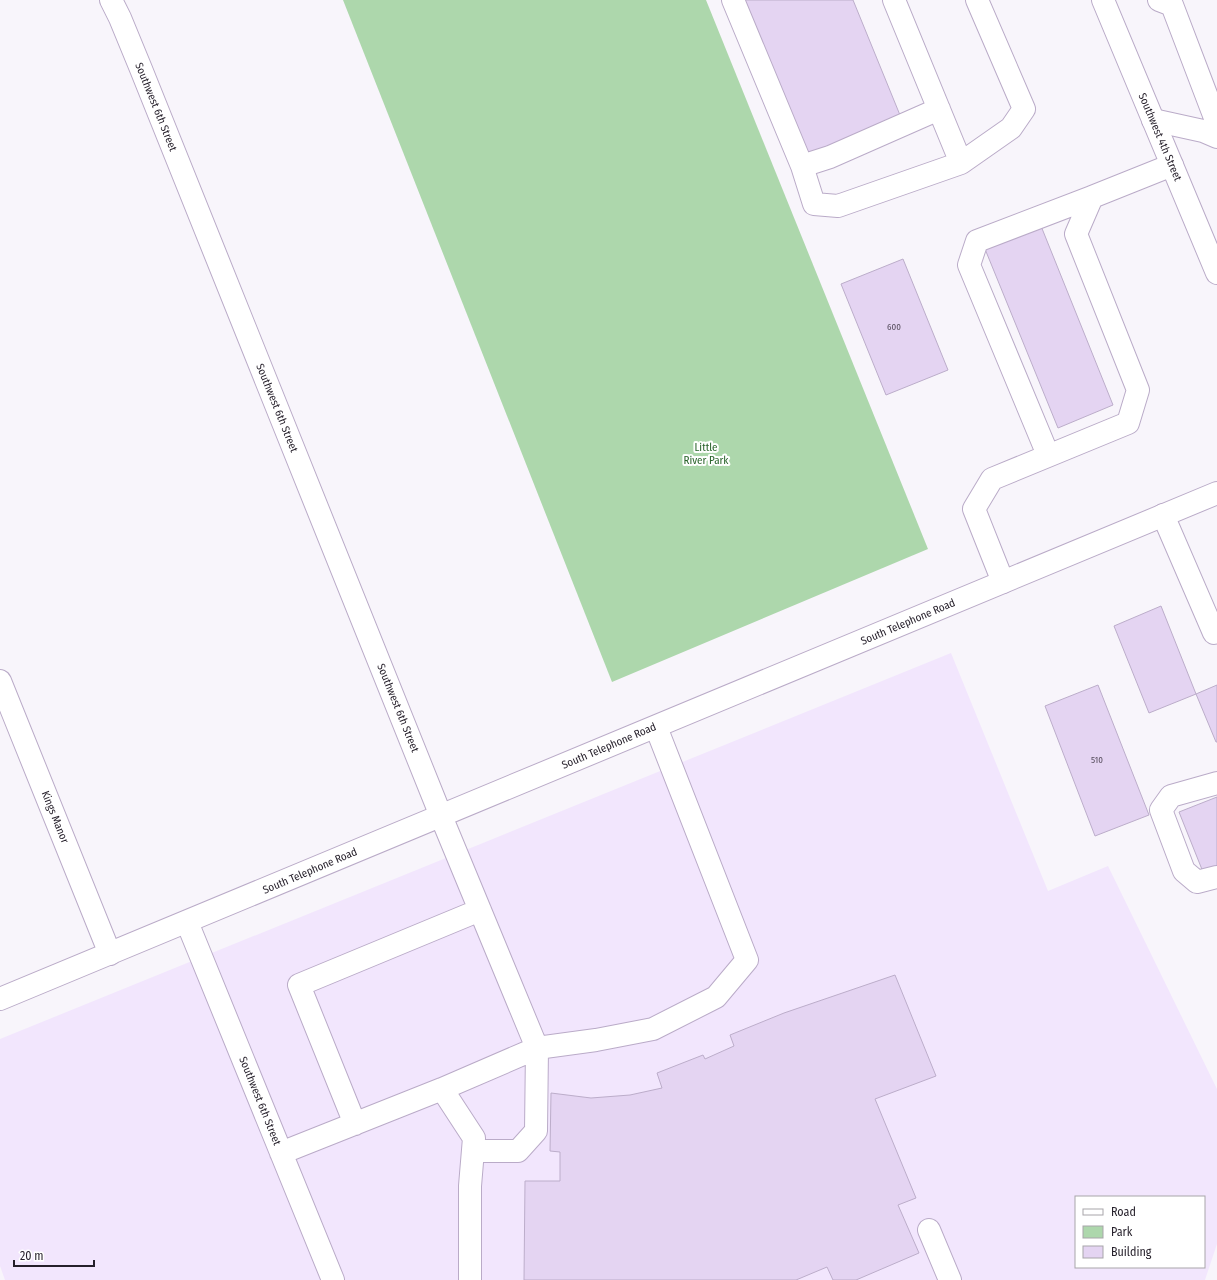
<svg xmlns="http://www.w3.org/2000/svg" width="1217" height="1280" font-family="'Fira Sans Condensed',sans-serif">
<rect width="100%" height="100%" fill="#f8f5fb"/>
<path fill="#f2e6fd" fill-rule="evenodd" d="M951,653L1048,891L1108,866L1217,1089V1244L1205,1280H5L0,1266V1039ZM1076,1197H1204V1267H1076Z"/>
<path fill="#add7ac" d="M343,0H706L928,549L612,682Z"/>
<path fill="#e4d4f2" stroke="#bcadca" d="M744,0H853L902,120L809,159Z
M1041,226L1113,405L1058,428L985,249Z
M903,259L948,370L886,395L841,284Z
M1161,606L1196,694L1149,713L1114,626Z
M1098,685L1149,815L1095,836L1045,706Z
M1217,685V742H1216L1196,694Z
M1217,797V866L1203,872L1179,812Z
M895,975L936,1076L875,1099L916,1198L898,1205L919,1253L856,1280H833L827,1267L796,1280H524L525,1181H560V1152L550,1151L551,1093L591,1098L630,1095L662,1088L657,1073L703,1055L705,1059L734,1046L730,1035L784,1013Z"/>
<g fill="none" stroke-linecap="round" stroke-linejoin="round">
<g stroke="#baabc8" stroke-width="24">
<path id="minor" d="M111,0L120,18L141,69L441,816L537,1048L536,1131L518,1151H473
M733,0L802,166L830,157L939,109
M894,0L961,163
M1159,0L1172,5L1217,123
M1153,120L1203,131L1217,137
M802,166L814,204L838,206L961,163L1011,128L1024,109L977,0
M1048,455L969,265L977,241L1092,197
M1163,515L1214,633L1217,632
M1003,582L974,509L992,479L1128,423L1138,390L1076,234L1092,197L1172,165
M0,681L110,954
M1217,783L1171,796L1161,810L1184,871L1197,882L1217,877
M187,922L333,1280
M442,1089L474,1138L470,1186V1280
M355,1124L299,985L480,910
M281,1153L442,1089L537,1048L596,1040L653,1029L716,997L747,960L656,727
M929,1230L950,1280"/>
</g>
<g stroke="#baabc8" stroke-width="24">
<path id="major" d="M1103,0L1217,273
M0,999L1217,493"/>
</g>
<use href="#minor" stroke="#fff" stroke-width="22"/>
<use href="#major" stroke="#fff" stroke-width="22"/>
</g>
<g text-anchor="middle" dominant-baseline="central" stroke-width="4" stroke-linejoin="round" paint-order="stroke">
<g font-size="9" fill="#554c5c">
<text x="894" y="327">600</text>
<text x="1097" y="760">510</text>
</g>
<g font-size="11" fill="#251f2a" stroke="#fff">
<text transform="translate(156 107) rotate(68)">Southwest 6th Street</text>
<text transform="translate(1160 137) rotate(67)">Southwest 4th Street</text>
<text transform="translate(277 408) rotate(68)">Southwest 6th Street</text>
<text transform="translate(908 622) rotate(-23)">South Telephone Road</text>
<text transform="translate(398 708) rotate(68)">Southwest 6th Street</text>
<text transform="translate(609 746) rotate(-23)">South Telephone Road</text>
<text transform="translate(55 817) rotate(68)">Kings Manor</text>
<text transform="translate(310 871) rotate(-23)">South Telephone Road</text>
<text transform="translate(260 1101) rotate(68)">Southwest 6th Street</text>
</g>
<g font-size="11" fill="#28632a" stroke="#fff">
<text x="706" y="447">Little<tspan x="706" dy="13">River Park</tspan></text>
</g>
</g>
<rect x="1075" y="1196" width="130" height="72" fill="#ffffff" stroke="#a8a5aa"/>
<rect x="1083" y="1209" width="20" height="6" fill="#ffffff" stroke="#a8a5aa"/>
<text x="1111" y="1216" font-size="12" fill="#251f2a">Road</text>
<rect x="1083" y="1226" width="20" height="12" fill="#add7ac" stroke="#a8a5aa"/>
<text x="1111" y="1236" font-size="12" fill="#251f2a">Park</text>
<rect x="1083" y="1246" width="20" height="12" fill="#e4d4f2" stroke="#a8a5aa"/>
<text x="1111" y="1256" font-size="12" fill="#251f2a">Building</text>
<path d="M14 1260v6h80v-6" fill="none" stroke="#251f2a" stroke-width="2"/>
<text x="20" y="1260" font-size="12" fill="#251f2a" stroke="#ffffff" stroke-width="3" paint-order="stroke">20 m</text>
</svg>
